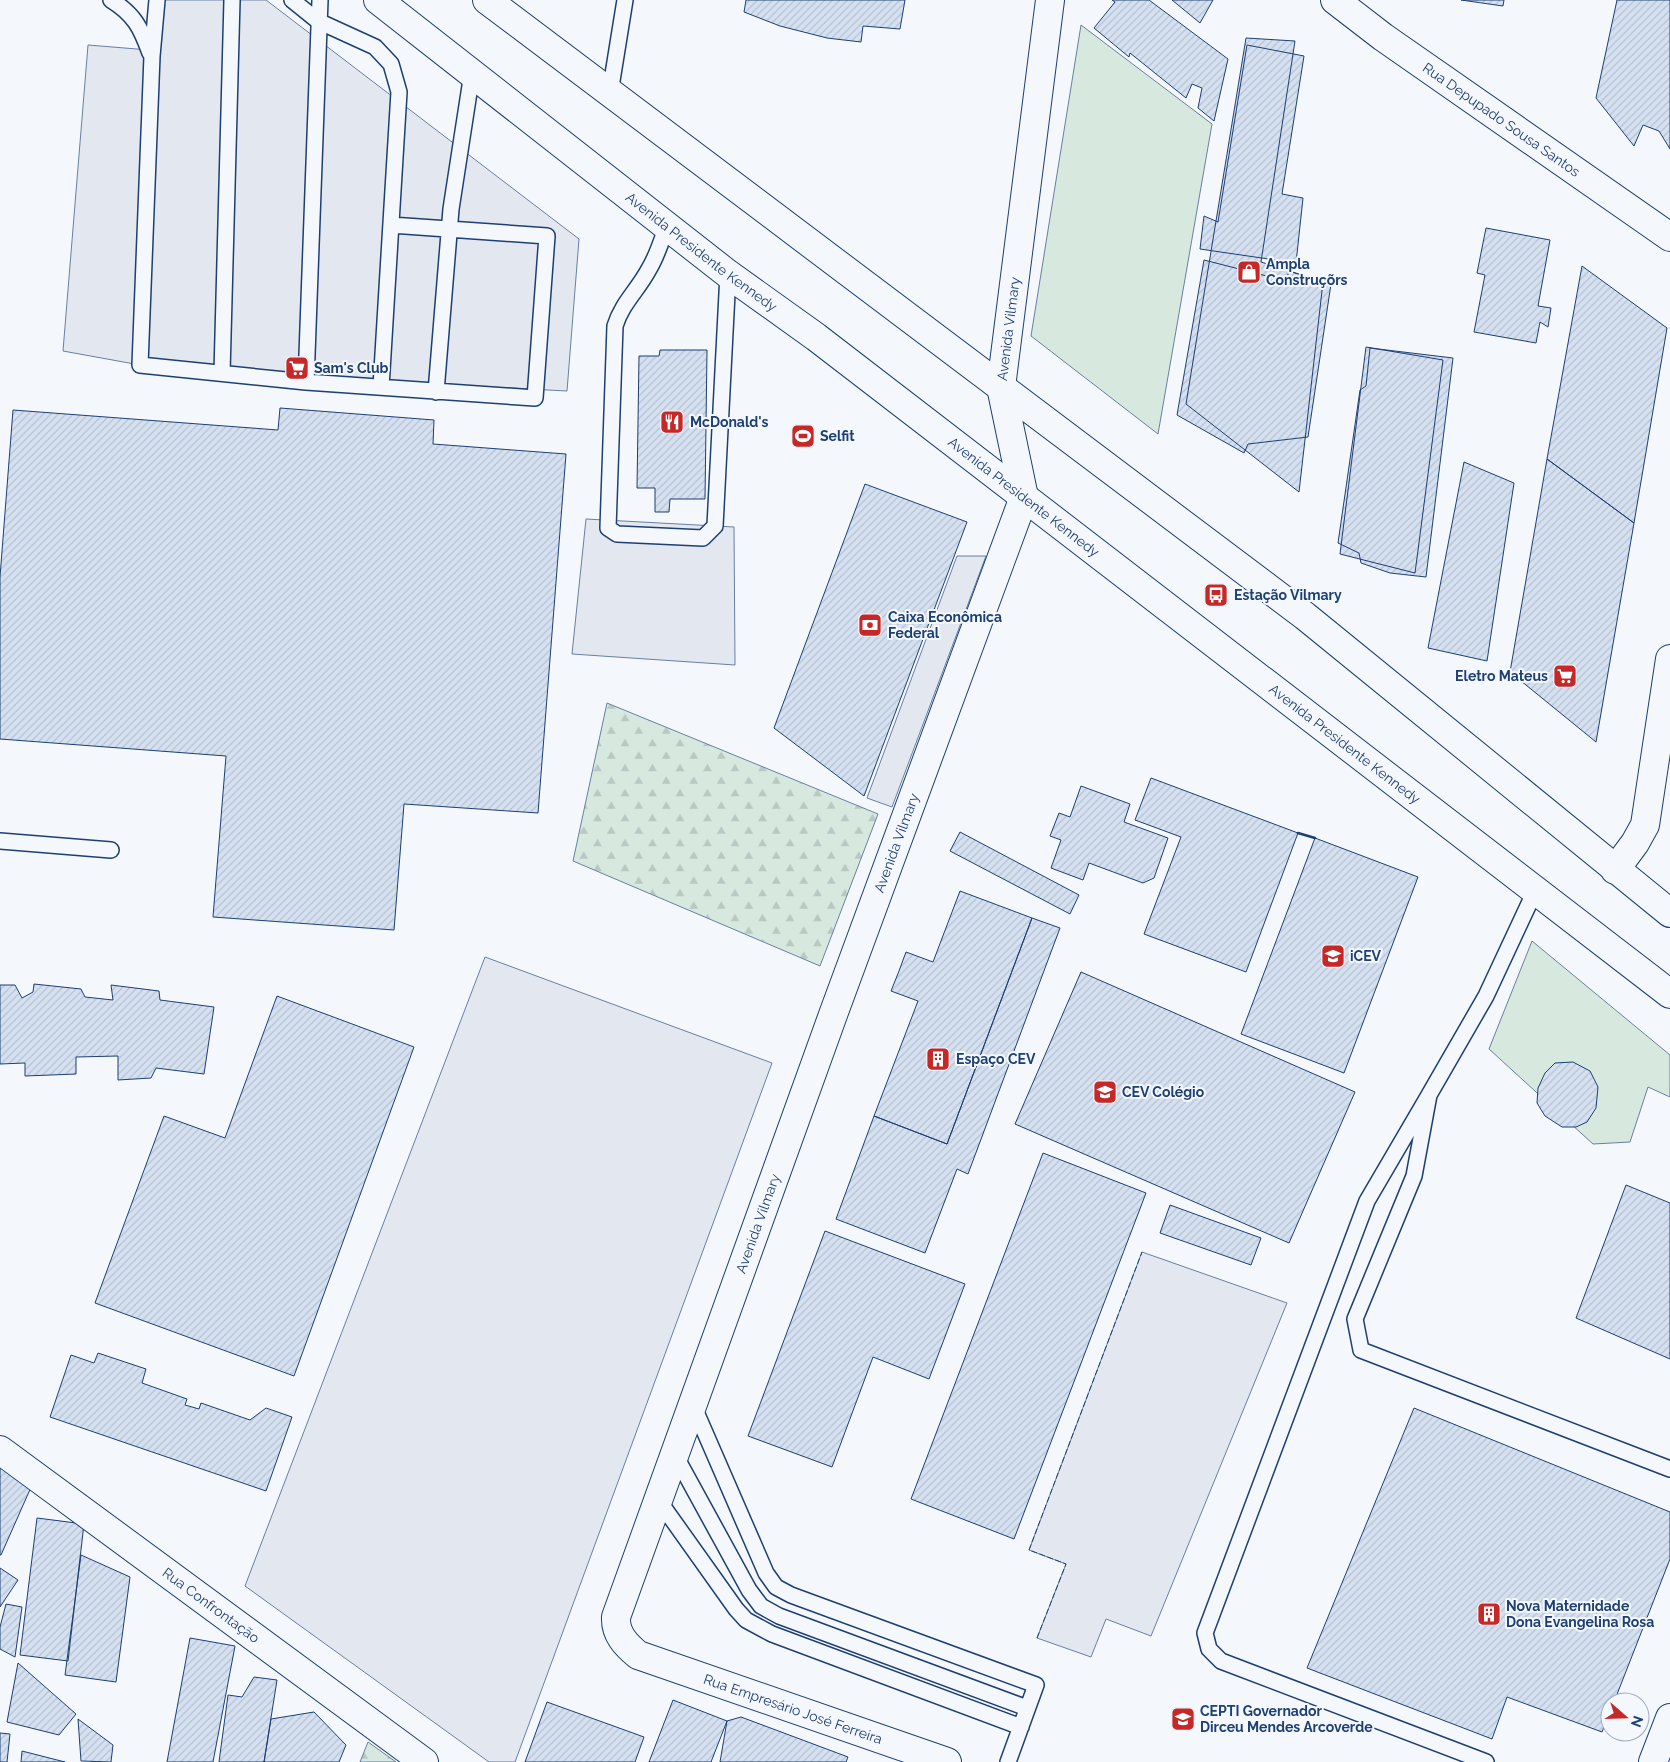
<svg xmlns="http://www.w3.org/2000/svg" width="1670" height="1762" font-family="Raleway,sans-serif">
<defs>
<pattern id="forest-firs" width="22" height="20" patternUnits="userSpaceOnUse" patternTransform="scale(1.25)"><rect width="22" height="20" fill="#d7e8df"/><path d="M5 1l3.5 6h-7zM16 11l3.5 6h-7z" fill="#b8c8c3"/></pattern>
<pattern id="building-hatch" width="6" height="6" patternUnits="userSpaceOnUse" patternTransform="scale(1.25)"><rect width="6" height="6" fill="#d5e0f0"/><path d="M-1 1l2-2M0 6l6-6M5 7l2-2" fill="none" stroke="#b6c1d1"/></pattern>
</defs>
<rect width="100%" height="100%" fill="#f4f7fb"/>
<path fill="#d7e8df" stroke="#687fa3" d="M1081,25L1212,124L1158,434L1031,336Z
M1532,941L1670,1055V1097L1648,1087L1630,1142L1593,1144L1489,1049Z"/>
<path fill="url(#forest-firs)" stroke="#687fa3" d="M607,703L878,814L820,966L573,861Z
M368,1742L396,1762H360Z"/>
<path fill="#e3e8f0" stroke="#687fa3" d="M153,0H266L579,239L567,391L222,373L140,365L63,351L88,45L149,50Z
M586,519L734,527L735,665L572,654Z
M957,556H986L892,807L867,798Z
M485,957L772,1063L515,1762H489L245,1586Z
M1142,1252L1287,1303L1151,1636L1106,1619L1091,1657L1037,1638L1066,1564L1029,1550Z"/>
<path fill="url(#building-hatch)" stroke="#1d3f73" d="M746,0H905L900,29L863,26L861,42L827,38L780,26L744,12Z
M1112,0H1149L1228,59L1214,121L1198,108L1202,88L1192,84L1186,98L1130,53L1129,57L1094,28L1115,2Z
M1172,0H1213L1200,23Z
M1461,0H1504L1503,6Z
M1617,0H1670V149L1659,131L1643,125L1634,146L1596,98Z
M1246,38L1295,41L1261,262L1323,282L1299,492L1186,404Z
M1247,45L1304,56L1282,194L1303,198L1296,263L1200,249L1204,216L1218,222Z
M1486,228L1550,240L1538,306L1551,308L1548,327L1540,322L1536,343L1474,332L1485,275L1477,273Z
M1204,260L1286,281L1289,271L1331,284L1308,437L1248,444L1244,453L1177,415Z
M1582,266L1667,328L1634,523L1547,459Z
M1366,347L1443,360L1415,573L1340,554Z
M1370,348L1453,358L1426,577L1390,573L1361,563L1359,553L1338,543L1360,390L1366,386Z
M660,350H707L705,499H670L669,512H655V488H637L639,356H659Z
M280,408L434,420L433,444L566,454L538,813L404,804L394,930L213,917L226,756L0,739V577L13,410L278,430Z
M1547,459L1634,523L1596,742L1510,672Z
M1464,462L1514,483L1487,661L1428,648Z
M865,484L967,522L864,796L774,728Z
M1151,778L1298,833L1246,972L1144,934L1181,837L1135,820Z
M1081,786L1130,804L1124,822L1168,838L1154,878L1143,883L1089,863L1083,880L1051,868L1061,840L1050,836L1059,813L1070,817Z
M960,832L1079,895L1070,914L950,851Z
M1315,838L1418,877L1344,1073L1241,1034Z
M960,891L1032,918L947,1144L874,1116L918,1001L891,991L899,971L906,952L933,962Z
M1032,918L1060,928L968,1174L957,1169L925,1253L836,1219L874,1116L947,1144Z
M1081,972L1355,1092L1289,1243L1015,1124Z
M34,984L81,989L85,997L113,1000L111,985L159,991L160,1000L214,1007L204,1074L156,1068L151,1078L118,1080V1056L76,1057V1074L25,1076V1063L0,1064V985H15L22,998L33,992Z
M277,996L414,1047L294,1376L95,1303L164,1116L225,1138Z
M1573,1062L1590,1071L1598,1087L1596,1108L1587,1122L1576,1127H1562L1545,1116L1537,1103L1538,1088L1545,1073L1555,1063Z
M1043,1153L1146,1193L1014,1539L911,1499Z
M1626,1185L1670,1203V1359L1576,1318Z
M1170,1205L1261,1238L1251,1265L1160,1233Z
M825,1231L965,1284L929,1379L873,1357L832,1467L748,1436Z
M98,1353L146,1369L142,1383L187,1399L185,1405L199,1409L201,1403L250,1420L266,1408L292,1417L266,1491L50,1417L71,1355L94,1363Z
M1414,1408L1670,1512V1559L1614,1702H1610V1712L1602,1732L1507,1697L1492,1739L1307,1668Z
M0,1455L32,1485L1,1555H0Z
M37,1518L84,1524L68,1661L20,1655Z
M81,1555L130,1577L116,1682L65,1675Z
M0,1568L18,1580L0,1607Z
M6,1604L22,1607L15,1657L0,1649V1627Z
M190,1638L235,1646L213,1762H167Z
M18,1663L76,1714L59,1735L7,1722Z
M254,1677L277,1680L264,1762H219L228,1695L242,1697Z
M673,1700L727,1721L711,1762H649Z
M547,1702L644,1737L635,1762H525Z
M314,1712L346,1745L339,1762H264L271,1719Z
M741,1717L848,1757L846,1762H720L727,1721Z
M78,1719L113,1745L111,1762L81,1761Z
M0,1733L10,1734L7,1762H0Z
M22,1751L65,1762H21Z"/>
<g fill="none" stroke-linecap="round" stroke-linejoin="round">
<g stroke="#1d3f73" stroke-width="18">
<path id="service" d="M111,0C134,14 141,28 150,53
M157,0L152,56L140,365L306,382L535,398L547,236L391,225
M292,0L318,21L375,47L391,64L399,92L381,387
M610,93L625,0
M667,225C662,240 657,256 649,269C638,290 622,303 615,326L608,528L617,534L703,538L715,526L728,274
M222,373L232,0
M306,382L320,0
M436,392L451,209L472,73
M0,841L111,850
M1535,891L1486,996L1429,1095L1414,1176L1355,1319L1361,1350L1670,1469
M1429,1095L1367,1201L1205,1633L1209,1649L1221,1661L1486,1762
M693,1405L766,1573L776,1587L791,1595L1036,1685L1008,1762
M674,1453L749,1590L761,1606L779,1616L1027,1708
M657,1498L736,1609L746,1620L772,1634L1021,1727"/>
</g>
<g stroke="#1d3f73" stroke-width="30">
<g id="minor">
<path id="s1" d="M1335,0L1383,37L1670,237"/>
<path id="s2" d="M0,1450L424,1762"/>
<path id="s3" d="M947,1762L638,1655C626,1645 615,1634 616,1617L834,1012L1024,497"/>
<path d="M1653,1762L1670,1718"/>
</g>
</g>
<g stroke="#1d3f73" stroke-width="30">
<g id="tertiary">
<path id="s4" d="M1024,497L1001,387L1050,0"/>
</g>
</g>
<g stroke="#1d3f73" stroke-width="30">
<path id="secondary" d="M1615,870L1635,843L1645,825L1670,659"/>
</g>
<g stroke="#1d3f73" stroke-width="30">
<g id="primary">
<path id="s5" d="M378,0L728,274L816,337L1670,994"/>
<path d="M487,0L1305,616L1670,913"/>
</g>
</g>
<use href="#service" stroke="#f4f7fb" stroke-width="15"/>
<use href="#minor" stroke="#f4f7fb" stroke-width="28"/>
<use href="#tertiary" stroke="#f4f7fb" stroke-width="28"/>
<use href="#secondary" stroke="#f4f7fb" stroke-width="28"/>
<use href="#primary" stroke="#f4f7fb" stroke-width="28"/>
<path stroke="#1d3f73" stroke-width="1" stroke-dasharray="6 2.5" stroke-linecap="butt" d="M1037,1638L1066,1564L1029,1550L1142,1252"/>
<path stroke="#1d3f73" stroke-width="2.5" d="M1298,833L1315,838"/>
</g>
<defs>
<g id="shop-square" transform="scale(1.25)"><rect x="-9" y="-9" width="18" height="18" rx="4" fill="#c62828" stroke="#f4f7fb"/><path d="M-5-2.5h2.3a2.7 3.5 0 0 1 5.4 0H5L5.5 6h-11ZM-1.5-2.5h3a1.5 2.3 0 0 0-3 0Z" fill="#fff"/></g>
<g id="supermarket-square" transform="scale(1.25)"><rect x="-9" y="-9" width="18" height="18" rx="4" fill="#c62828" stroke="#f4f7fb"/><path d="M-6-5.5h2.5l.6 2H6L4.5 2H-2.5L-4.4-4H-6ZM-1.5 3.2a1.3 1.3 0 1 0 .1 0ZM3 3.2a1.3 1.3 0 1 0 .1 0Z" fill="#fff"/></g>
<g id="restaurant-square" transform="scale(1.25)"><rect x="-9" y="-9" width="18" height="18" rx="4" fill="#c62828" stroke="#f4f7fb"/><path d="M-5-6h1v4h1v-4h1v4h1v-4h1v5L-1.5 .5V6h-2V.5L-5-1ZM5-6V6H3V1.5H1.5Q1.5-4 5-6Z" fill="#fff"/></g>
<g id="stadium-square" transform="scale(1.25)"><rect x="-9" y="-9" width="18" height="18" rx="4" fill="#c62828" stroke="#f4f7fb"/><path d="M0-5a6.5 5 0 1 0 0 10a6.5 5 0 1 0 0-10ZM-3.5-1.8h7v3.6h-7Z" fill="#fff"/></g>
<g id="bus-square" transform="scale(1.25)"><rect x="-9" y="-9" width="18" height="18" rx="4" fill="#c62828" stroke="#f4f7fb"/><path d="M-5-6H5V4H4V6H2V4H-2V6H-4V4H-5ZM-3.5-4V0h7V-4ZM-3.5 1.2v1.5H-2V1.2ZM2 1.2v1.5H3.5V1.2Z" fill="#fff"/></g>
<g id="bank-square" transform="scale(1.25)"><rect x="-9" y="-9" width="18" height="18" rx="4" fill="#c62828" stroke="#f4f7fb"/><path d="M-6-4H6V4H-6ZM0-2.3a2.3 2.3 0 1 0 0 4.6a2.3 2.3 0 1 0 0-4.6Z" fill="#fff"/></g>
<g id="university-square" transform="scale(1.25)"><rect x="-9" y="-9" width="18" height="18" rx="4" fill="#c62828" stroke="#f4f7fb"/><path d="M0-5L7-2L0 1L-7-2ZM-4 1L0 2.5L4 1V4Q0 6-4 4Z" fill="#fff"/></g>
<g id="building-square" transform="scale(1.25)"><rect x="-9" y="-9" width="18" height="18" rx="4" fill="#c62828" stroke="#f4f7fb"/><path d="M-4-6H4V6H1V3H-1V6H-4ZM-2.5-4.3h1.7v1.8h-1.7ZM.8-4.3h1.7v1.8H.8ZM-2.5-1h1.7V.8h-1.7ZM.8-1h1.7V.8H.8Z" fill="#fff"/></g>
<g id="school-square" transform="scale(1.25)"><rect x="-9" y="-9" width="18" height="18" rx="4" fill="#c62828" stroke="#f4f7fb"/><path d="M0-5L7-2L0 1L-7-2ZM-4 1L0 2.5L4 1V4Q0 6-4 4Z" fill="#fff"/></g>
</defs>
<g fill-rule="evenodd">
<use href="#shop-square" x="1249" y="272"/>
<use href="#supermarket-square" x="297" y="368"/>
<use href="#restaurant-square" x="672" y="422"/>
<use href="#stadium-square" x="803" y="436"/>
<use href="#bus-square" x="1216" y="595"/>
<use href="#bank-square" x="870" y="625"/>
<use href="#supermarket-square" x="1565" y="676"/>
<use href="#university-square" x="1333" y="956"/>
<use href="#building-square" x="938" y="1059"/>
<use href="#school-square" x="1105" y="1092"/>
<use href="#building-square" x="1489" y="1614"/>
<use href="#university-square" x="1183" y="1719"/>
</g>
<g text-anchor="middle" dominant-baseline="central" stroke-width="4" stroke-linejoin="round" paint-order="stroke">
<g font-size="14" fill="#1d3f73" stroke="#f4f7fb">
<text stroke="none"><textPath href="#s1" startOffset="205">Rua Depupado Sousa Santos</textPath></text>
<text stroke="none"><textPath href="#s5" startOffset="410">Avenida Presidente Kennedy</textPath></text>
<text stroke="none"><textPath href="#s4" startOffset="171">Avenida Vilmary</textPath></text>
<text stroke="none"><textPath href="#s5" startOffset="815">Avenida Presidente Kennedy</textPath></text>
<text stroke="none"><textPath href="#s5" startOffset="1220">Avenida Presidente Kennedy</textPath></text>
<text stroke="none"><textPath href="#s3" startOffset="1196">Avenida Vilmary</textPath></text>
<text stroke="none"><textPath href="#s3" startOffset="791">Avenida Vilmary</textPath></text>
<text stroke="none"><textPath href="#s2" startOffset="262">Rua Confrontação</textPath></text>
<text transform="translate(793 1709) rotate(19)">Rua Empresário José Ferreira</text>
</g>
<g font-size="14" font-weight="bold" fill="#1d3f73" stroke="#f4f7fb" text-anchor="start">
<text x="1266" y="264">Ampla<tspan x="1266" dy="16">Construçõrs</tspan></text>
<text x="314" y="368">Sam's Club</text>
<text x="690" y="422">McDonald's</text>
<text x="820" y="436">Selfit</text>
<text x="1234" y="595">Estação Vilmary</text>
<text x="888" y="617">Caixa Econômica<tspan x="888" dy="16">Federal</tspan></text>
<text x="1548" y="676" text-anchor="end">Eletro Mateus</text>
<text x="1350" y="956">iCEV</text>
<text x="956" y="1059">Espaço CEV</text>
<text x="1122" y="1092">CEV Colégio</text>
<text x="1506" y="1606">Nova Maternidade<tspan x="1506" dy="16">Dona Evangelina Rosa</tspan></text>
<text x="1200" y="1711">CEPTI Governador<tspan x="1200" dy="16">Dirceu Mendes Arcoverde</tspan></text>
</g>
</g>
<g transform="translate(1625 1717) rotate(110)"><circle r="24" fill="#f4f7fb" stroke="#9eadc5"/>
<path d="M0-4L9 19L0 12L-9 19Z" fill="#c62828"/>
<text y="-8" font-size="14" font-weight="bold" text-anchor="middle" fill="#1d3f73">N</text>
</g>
</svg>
